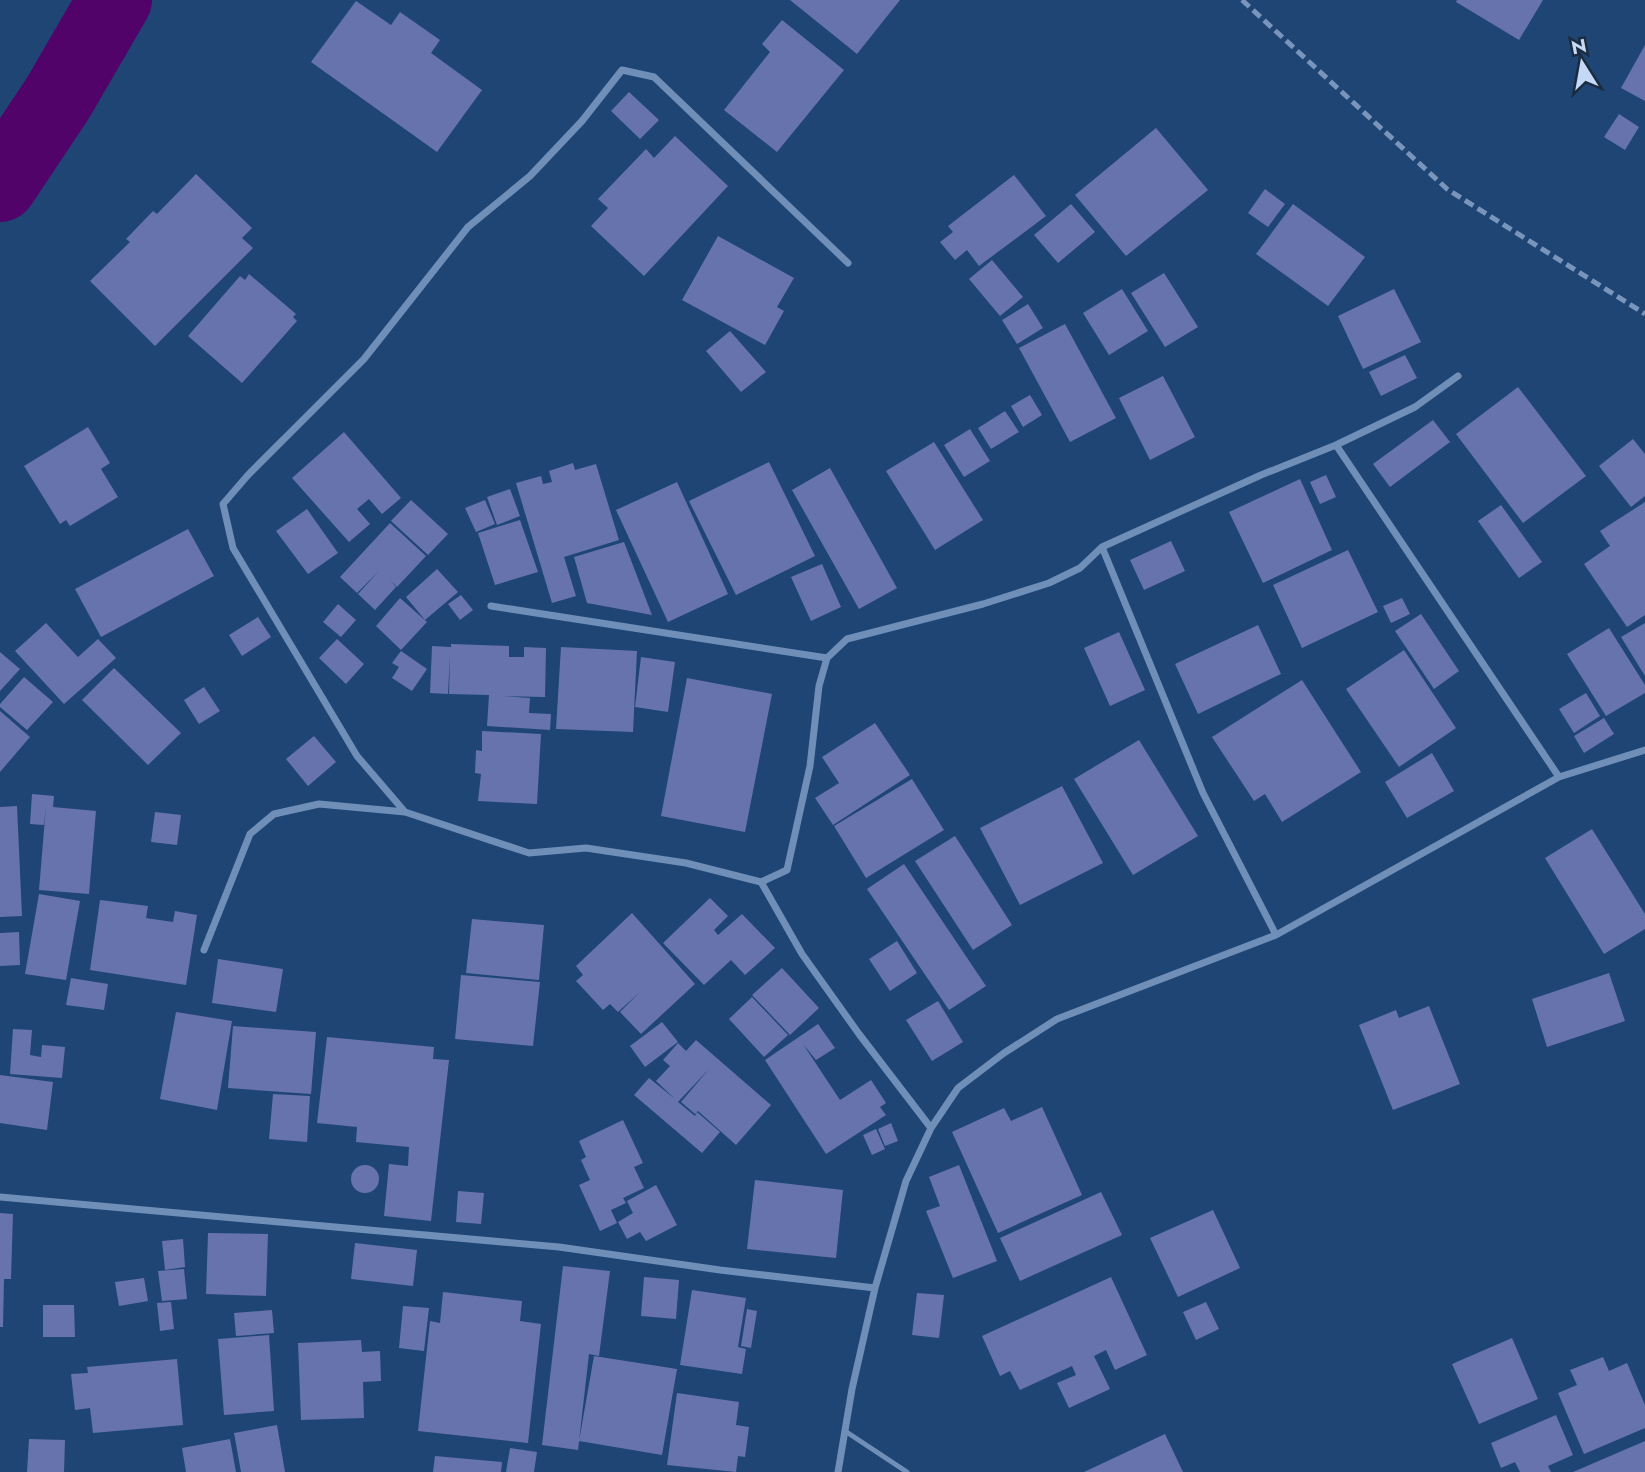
<svg xmlns="http://www.w3.org/2000/svg" width="1645" height="1472" font-family="Jost,sans-serif">
<rect width="100%" height="100%" fill="#1f4574"/>
<g fill="none" stroke-linecap="round" stroke-linejoin="round">
<path stroke="#51036a" stroke-width="74" d="M0,185L58,98L115,0"/>
</g>
<path fill="#6773ad" d="M790,0H900L857,54Z
M1457,0H1543L1519,40L1456,2Z
M356,1L391,25L400,12L440,40L431,53L482,90L437,152L311,62Z
M782,20L844,70L777,152L724,110L770,52L762,44Z
M1645,45V101L1621,88Z
M629,92L659,120L640,139L611,111Z
M1619,114L1639,127L1625,150L1604,137Z
M1156,128L1208,190L1126,256L1075,195Z
M675,136L728,186L644,276L591,226L608,208L598,199L646,149L654,158Z
M196,174L252,228L242,238L253,248L155,346L90,281L130,242L126,239L153,211L157,214Z
M1014,175L1046,216L979,266L967,250L955,260L940,242L953,232L948,226Z
M1265,189L1285,204L1268,227L1248,213Z
M1071,204L1095,232L1058,263L1034,235Z
M1293,204L1365,257L1328,306L1256,254Z
M718,236L794,278L777,307L784,311L765,345L682,300Z
M992,260L1023,297L1000,316L969,279Z
M1164,273L1198,327L1165,347L1131,293Z
M249,274L296,314L293,317L297,321L242,383L188,336L240,276L245,280Z
M1122,289L1148,331L1109,355L1083,313Z
M1394,289L1421,342L1363,369L1338,316Z
M1028,304L1043,328L1017,344L1002,320Z
M1065,324L1116,418L1070,442L1019,348Z
M730,331L766,372L741,392L706,351Z
M1405,355L1417,378L1381,396L1369,372Z
M1163,376L1195,437L1150,460L1119,398Z
M1518,387L1586,476L1523,523L1456,434Z
M1030,395L1042,415L1023,427L1011,406Z
M1005,411L1019,432L991,449L978,428Z
M1433,420L1450,442L1390,487L1373,464Z
M88,427L110,463L101,469L118,497L70,526L66,520L60,524L24,466Z
M970,429L990,461L964,477L944,445Z
M344,432L401,498L382,514L369,499L357,509L370,524L349,542L292,478Z
M1633,439L1645,454V496L1631,507L1599,466Z
M934,442L983,520L935,550L886,471Z
M769,462L815,556L736,595L689,501Z
M573,463L575,470L596,464L619,540L564,557L576,596L552,603L516,483L541,476L543,484L552,482L549,471Z
M830,468L897,588L859,609L792,490Z
M1326,475L1336,497L1320,504L1310,482Z
M1300,479L1332,550L1263,583L1229,512Z
M677,482L728,594L668,622L616,510Z
M510,489L520,516L497,525L487,497Z
M411,500L448,534L428,555L391,521Z
M485,500L495,524L476,532L465,508Z
M1645,502V615L1627,627L1584,564L1610,546L1600,531Z
M1501,505L1542,562L1519,578L1478,521Z
M307,509L338,553L308,574L276,531Z
M520,520L538,572L495,585L478,533Z
M390,523L426,556L397,587L390,580L396,587L375,610L358,594L379,571L357,593L340,577Z
M188,529L214,576L101,637L75,589Z
M1171,541L1185,571L1144,590L1130,560Z
M624,542L652,615L587,603L574,557Z
M1348,550L1378,612L1302,648L1273,585Z
M822,564L841,607L811,621L791,577Z
M437,569L458,592L425,620L406,597Z
M461,595L473,610L460,620L448,604Z
M400,598L427,622L401,650L376,626Z
M1402,598L1410,614L1391,623L1383,606Z
M338,604L356,620L341,637L323,622Z
M1421,614L1459,671L1434,689L1395,631Z
M258,617L271,637L242,656L229,635Z
M46,623L78,657L98,639L116,658L64,704L15,651Z
M1645,623V676L1621,637Z
M1258,625L1281,674L1198,714L1175,664Z
M1609,628L1645,685V693L1606,716L1567,654Z
M1119,632L1145,690L1110,706L1084,648Z
M337,639L364,664L346,684L319,658Z
M451,644L509,646V657H524V647L546,648L545,697L502,696L530,698L529,713L551,714L550,730L487,726L489,695L449,694L450,653L448,694L430,693L432,646L451,647Z
M561,647L637,651L633,732L556,729Z
M1404,650L1456,728L1399,767L1346,689Z
M401,651L427,669L412,691L392,678L399,667L392,663Z
M0,652L20,669L0,691Z
M641,657L675,662L668,712L635,707Z
M114,668L181,733L148,765L82,700Z
M24,677L53,702L27,730L0,707V704Z
M687,678L772,694L745,832L661,816Z
M1302,680L1361,772L1282,822L1265,794L1254,801L1212,737Z
M204,687L220,711L199,724L184,700Z
M1586,693L1600,716L1574,733L1559,709Z
M0,711L30,737L0,772Z
M1604,718L1614,734L1584,753L1574,736Z
M875,723L910,775L833,825L815,798L839,783L822,757Z
M482,731L541,734L537,804L478,801L481,774L475,773L476,750L482,751Z
M314,736L336,762L308,786L286,759Z
M1139,740L1198,836L1133,875L1074,779Z
M1432,753L1454,791L1407,818L1385,782Z
M912,779L944,830L866,878L834,826Z
M1062,786L1103,863L1020,905L980,828Z
M32,794L54,796L53,807L96,811L89,894L39,890L46,806L44,825L30,824Z
M17,806L22,916L0,917V807Z
M155,812L181,815L177,845L151,842Z
M1592,829L1645,914V929L1604,954L1545,858Z
M955,836L1012,925L973,950L915,861Z
M904,864L986,986L949,1010L867,889Z
M39,894L80,901L66,980L25,974Z
M710,898L728,916L714,930L718,935L742,914L775,948L745,975L731,960L704,985L663,943Z
M100,900L148,906L146,918L173,922L175,911L197,915L186,985L90,970Z
M632,913L695,984L641,1034L620,1012L640,992L618,1012L610,1004L603,1010L576,981L583,975L576,966Z
M472,919L544,925L539,980L466,973Z
M19,932L20,965L0,966V933Z
M897,941L917,973L890,991L869,959Z
M218,959L283,969L276,1012L212,1003Z
M782,968L819,1008L790,1035L752,995Z
M1609,973L1625,1021L1547,1047L1532,999Z
M461,975L540,982L533,1046L455,1039Z
M71,978L108,984L104,1010L66,1005Z
M752,997L788,1035L764,1057L729,1019Z
M938,1001L963,1042L932,1061L906,1020Z
M1429,1006L1460,1084L1393,1110L1359,1025L1396,1010L1399,1018Z
M176,1012L232,1021L217,1110L160,1099Z
M662,1022L678,1042L645,1067L630,1046Z
M818,1024L835,1048L816,1060L803,1044L840,1100L871,1080L886,1103L880,1107L886,1115L826,1154L765,1060Z
M233,1026L316,1032L311,1094L228,1088Z
M13,1029L32,1030L30,1055L41,1057L42,1045L65,1047L62,1078L10,1074Z
M327,1037L434,1047L433,1059L449,1060L431,1221L384,1216L389,1164L408,1166L409,1147L356,1142L357,1127L317,1123Z
M696,1040L771,1105L736,1145L698,1111L695,1114L681,1102L709,1069L678,1102L695,1116L697,1112L720,1132L702,1153L634,1095L649,1078L675,1099L656,1081L670,1066L663,1060L678,1043L686,1051Z
M0,1075L53,1082L47,1130L0,1123Z
M273,1094L310,1096L307,1142L269,1139Z
M1042,1107L1082,1195L998,1233L952,1132L1004,1108L1011,1121Z
M623,1120L643,1163L634,1167L644,1188L623,1198L626,1203L611,1210L617,1223L600,1231L579,1185L590,1180L581,1160L586,1157L579,1141Z
M891,1123L898,1141L885,1146L878,1129Z
M876,1129L885,1149L872,1155L863,1135Z
M959,1165L997,1261L953,1278L926,1211L940,1206L929,1177Z
M351 1179a14 14 0 1 1 28 0a14 14 0 1 1-28 0Z
M755,1180L843,1190L836,1258L747,1249Z
M656,1185L677,1225L646,1241L640,1232L627,1239L618,1222L633,1213L627,1201Z
M458,1191L484,1193L481,1224L456,1222Z
M1101,1192L1122,1235L1020,1281L1000,1238Z
M1213,1210L1240,1268L1178,1297L1150,1238Z
M0,1213L13,1214L11,1279H4L3,1327H0Z
M208,1233L268,1234L266,1296L206,1294Z
M183,1239L185,1267L165,1270L162,1241Z
M355,1243L417,1250L413,1286L351,1279Z
M563,1266L610,1271L599,1356L589,1354L578,1450L542,1445Z
M184,1269L187,1299L162,1301L158,1271Z
M644,1277L679,1280L676,1319L641,1316Z
M1111,1277L1147,1355L1115,1370L1106,1350L1094,1356L1110,1389L1069,1408L1057,1383L1076,1375L1072,1366L1020,1390L1010,1371L1000,1376L982,1336Z
M144,1278L148,1301L119,1306L115,1282Z
M692,1290L746,1298L738,1347L746,1349L742,1374L680,1365Z
M443,1292L522,1301L520,1321L541,1324L528,1443L418,1431L430,1321L440,1323Z
M917,1293L944,1295L939,1338L912,1335Z
M171,1302L174,1329L160,1331L157,1303Z
M1206,1302L1219,1329L1196,1340L1183,1312Z
M43,1305H74L75,1337H43Z
M403,1306L429,1308L424,1351L399,1348Z
M747,1309L757,1311L751,1348L741,1346Z
M272,1310L274,1333L236,1336L234,1313Z
M269,1335L274,1411L224,1415L218,1339Z
M1512,1338L1538,1399L1479,1424L1452,1364Z
M361,1340L362,1352L380,1351L381,1381L363,1382L364,1418L301,1420L298,1343Z
M594,1356L677,1369L662,1455L579,1441Z
M1603,1357L1609,1371L1627,1363L1645,1405V1428L1584,1454L1558,1393L1577,1385L1570,1370Z
M177,1359L183,1425L93,1433L90,1408L75,1410L71,1374L88,1373L87,1367Z
M677,1393L739,1402L736,1425L749,1427L745,1457L738,1456L736,1472L667,1465Z
M1556,1415L1573,1455L1548,1466L1551,1472H1520L1515,1462L1501,1468L1491,1443Z
M277,1425L285,1472H241L234,1433Z
M1165,1434L1183,1472H1084Z
M29,1439L65,1440L64,1472H27Z
M230,1439L236,1472H186L182,1448Z
M1645,1441V1472H1573Z
M510,1448L537,1452L534,1472H506Z
M435,1456L502,1462L501,1472H433Z"/>
<g fill="none" stroke-linecap="round" stroke-linejoin="round">
<path stroke="#6f8fb8" stroke-width="5" d="M845,1431L907,1472"/>
<path stroke="#6f8fb8" stroke-width="7" d="M1336,445L1415,407L1458,376
M1102,547L1203,793L1276,935
M491,606L827,658
M405,812L357,756L233,548L223,504L248,475L364,359L468,227L530,176L582,121L622,70L654,77L848,263
M761,882L802,954L859,1034L931,1128
M204,950L250,834L274,814L319,804L405,812L529,853L586,848L686,863L761,882L787,870L810,766L819,686L827,658L847,639L983,604L1049,583L1080,568L1102,547L1261,475L1336,445L1559,777
M0,1197L559,1247L720,1270L875,1288
M838,1472L852,1389L875,1288L906,1181L931,1128L958,1088L1004,1053L1057,1019L1276,935L1559,777L1645,750"/>
<path stroke="#7995bb" stroke-width="5" stroke-dasharray="10 5" stroke-linecap="butt" d="M1242,0L1447,189L1645,314"/>
</g>
<g transform="translate(1582 63) rotate(349)" stroke="#1b2c41" stroke-width="5" paint-order="stroke">
<path d="M0-5L12 26L0 18L-12 26Z" fill="#c4d9f6"/>
<text y="-10" font-size="19" font-weight="bold" text-anchor="middle" fill="#c4d9f6">N</text>
</g>
</svg>
